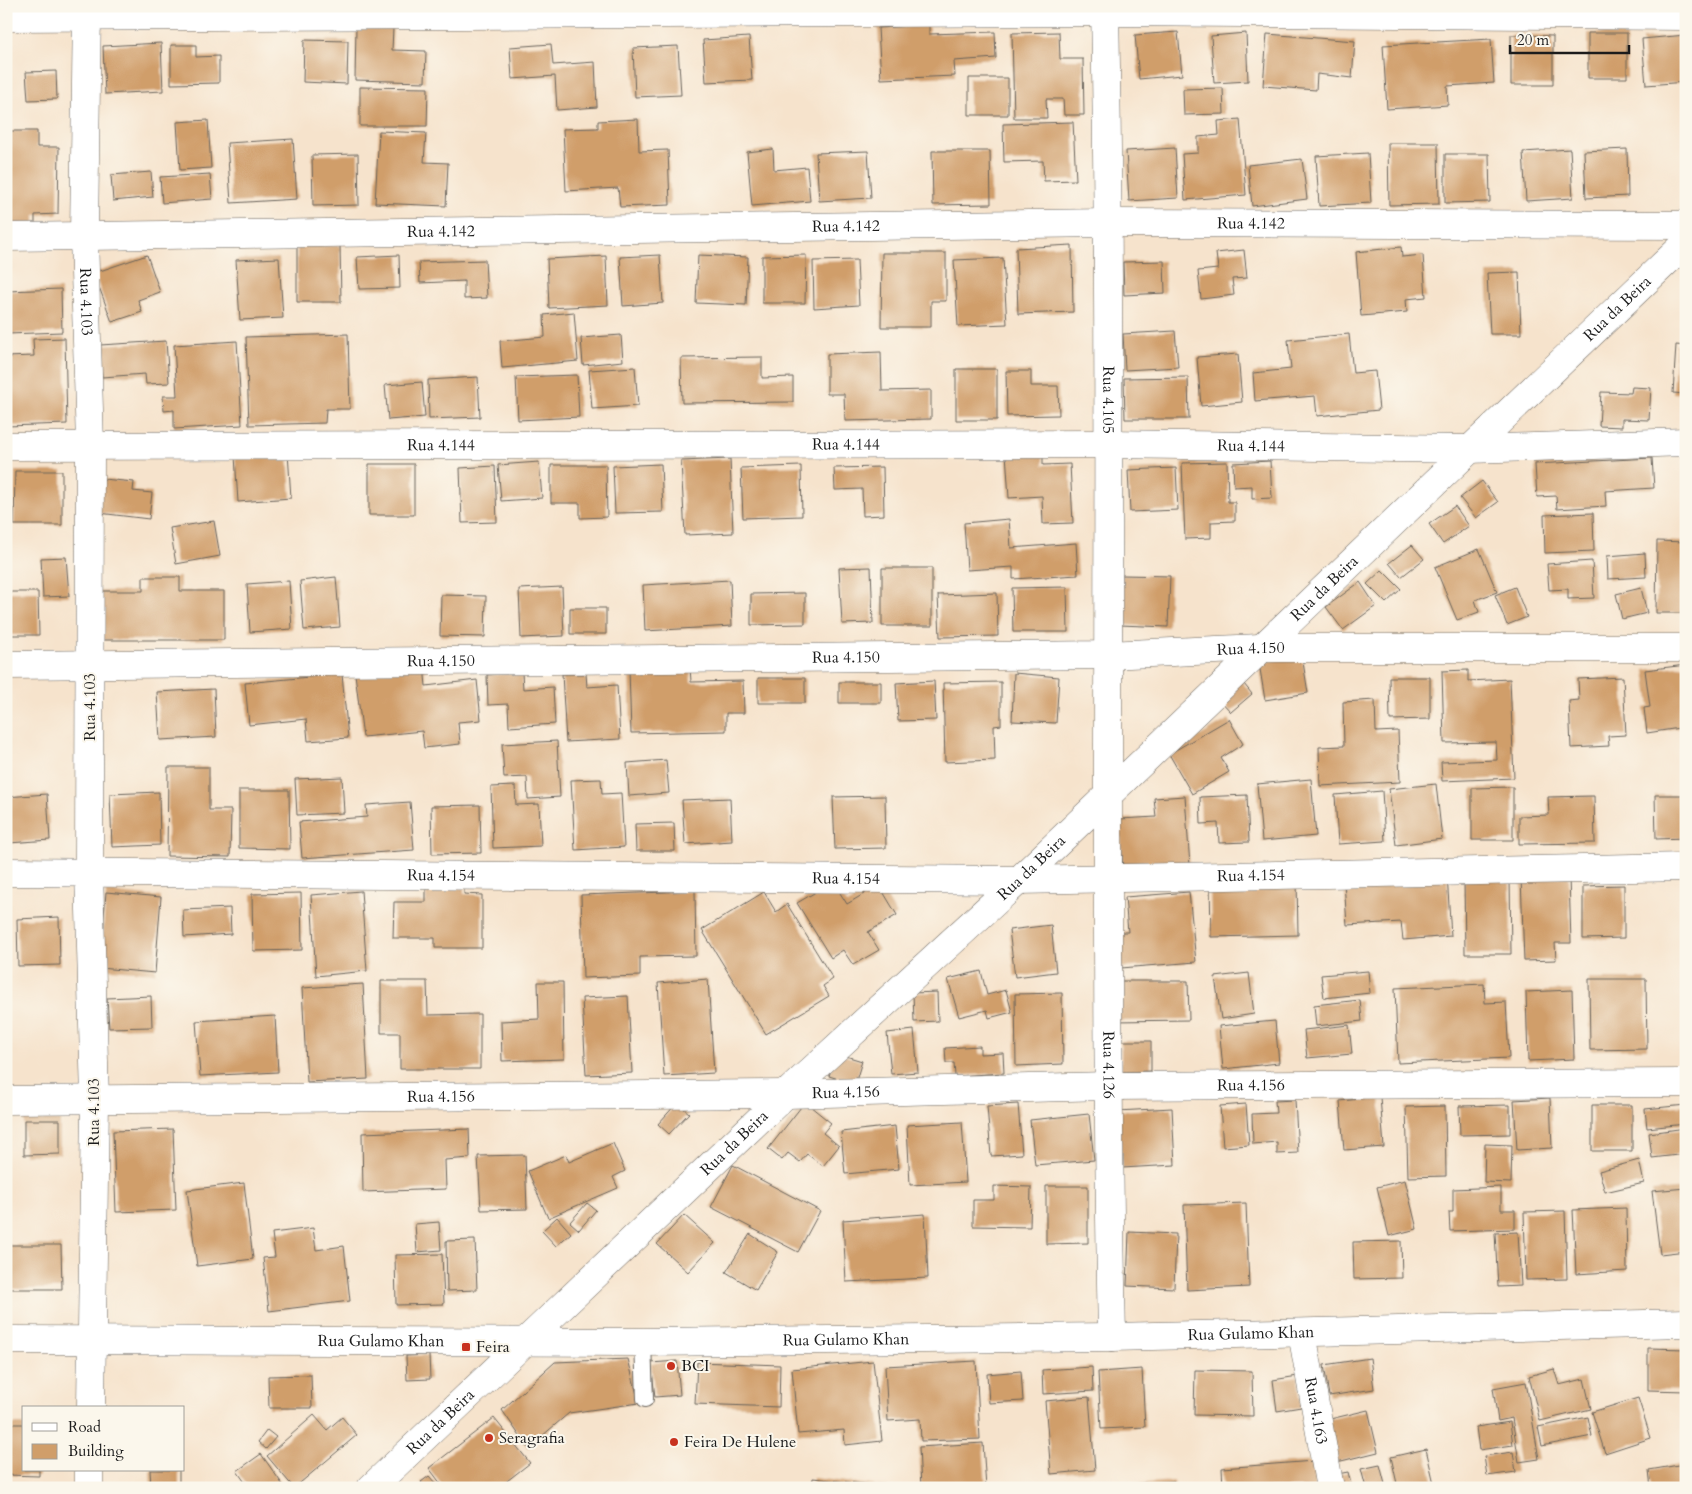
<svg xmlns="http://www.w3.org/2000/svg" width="1692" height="1494" font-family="Cardo,serif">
<rect width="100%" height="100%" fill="#fbf7ec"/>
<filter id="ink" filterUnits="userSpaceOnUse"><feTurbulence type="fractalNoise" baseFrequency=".02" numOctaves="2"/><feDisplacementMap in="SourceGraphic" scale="10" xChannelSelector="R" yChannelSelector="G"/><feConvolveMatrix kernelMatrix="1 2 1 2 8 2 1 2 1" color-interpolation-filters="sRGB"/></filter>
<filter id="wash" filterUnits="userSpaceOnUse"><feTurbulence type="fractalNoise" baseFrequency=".0096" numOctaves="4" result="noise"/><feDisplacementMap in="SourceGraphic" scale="20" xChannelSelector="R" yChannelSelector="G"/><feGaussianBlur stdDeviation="1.12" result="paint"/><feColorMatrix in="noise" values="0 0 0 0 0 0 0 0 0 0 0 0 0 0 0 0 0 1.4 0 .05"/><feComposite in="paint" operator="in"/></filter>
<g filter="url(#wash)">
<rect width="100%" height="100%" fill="#f6e3cc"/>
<g id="blocks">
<path fill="#d09e6a" d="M929,25V34L995,32L996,58L954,61L955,76L881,79L878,28Z
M356,27L393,28L392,50L426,51L425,82L355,80Z
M1059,32L1060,59H1083L1084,115H1064L1063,99H1046L1047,118H1014L1012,33Z
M1178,32L1182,75L1139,79L1135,35Z
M1246,33L1248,81L1214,83L1211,36Z
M1588,33H1627V78H1588Z
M1267,34L1355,41L1352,78L1317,74L1316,90L1263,86Z
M1511,35L1553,36V85H1511Z
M1686,35V82L1646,85L1642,39Z
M749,37L752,80L706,82L703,40Z
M1491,39L1494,83L1447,86L1448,105L1387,109L1383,45Z
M304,40L348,41L347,84L303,82Z
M161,43L163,91L105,94L103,46Z
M551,44L553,65L595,62L597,107L557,110L555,76L512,79L510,47Z
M171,45H196V57L219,56V83L171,84Z
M678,46L681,95L635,97L633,48Z
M56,71L57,99L28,100L26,72Z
M969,78H1008V115H969Z
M360,87L428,88L427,126H360Z
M1223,88L1224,114L1184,115L1183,89Z
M6,101H11V124H6Z
M638,119L639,151L668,150L670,205L620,207L618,188L566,191L563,129L598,128V121Z
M1240,119L1246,195L1185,200L1182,154L1198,153V137L1219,135L1218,121Z
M208,120L211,168L180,170L177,122Z
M1073,122L1076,180L1044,181L1043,161L1004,162L1003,124Z
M6,131H37V147H59L58,214L35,215V224H6Z
M379,131L426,133L424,162L448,163L446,206L375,203Z
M293,139L297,199L231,203L227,143Z
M1388,143H1438L1439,204L1389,205Z
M1175,148L1178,198L1129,201L1126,151Z
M773,149L774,170L807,167L810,201L752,206L747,152Z
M1570,149L1573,198L1526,201L1523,152Z
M1627,149L1628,196L1586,198L1584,151Z
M868,151L871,198L819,201L816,153Z
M932,151H990L991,204L933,205Z
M1368,153L1371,203L1319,206L1316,156Z
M358,154L359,205L313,206L312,155Z
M1445,154H1489L1490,202L1445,203Z
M1302,159L1307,199L1252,206L1248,165Z
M151,172L153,197L113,201L111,175Z
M210,174L212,199L162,203L160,177Z
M1072,245L1073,312L1018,314L1016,248Z
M297,246H340L341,302H297Z
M1401,247L1402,257L1423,255L1426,297L1406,299L1407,312L1361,316L1356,252Z
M1244,250L1247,278L1232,279L1234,295L1201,299L1198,271L1218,269L1216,253Z
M882,253H946V301H931V327H881Z
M147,255L160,292L138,300L142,312L112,322L94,273Z
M399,255L400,288L359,289L357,257Z
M660,255L663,303L623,306L620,257Z
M698,255L748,257L746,305L696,303Z
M806,255L805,303H762V256Z
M606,256L608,305L549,308L547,259Z
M279,258L283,318L240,320L236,260Z
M1003,258L1007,324L958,326L954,260Z
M485,260L487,298L464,299V281L420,283L419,262Z
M857,260L859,305L814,308L813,261Z
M1164,261L1165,293L1124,295L1123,262Z
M1519,272L1521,334H1490L1487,273Z
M61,289L62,332L8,334L7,291Z
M574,312L578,361L502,368L500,341L545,337L544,315Z
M1175,331L1178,367L1125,370L1123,334Z
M348,334L350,409H326L325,423L249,425L246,337Z
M1349,334L1353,373L1375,371L1379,410L1317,416L1315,396L1255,401L1253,373L1291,369L1288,340Z
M621,335L623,361L583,365L581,338Z
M65,338L67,424L6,426V357L34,356L33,339Z
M166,341L169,383L146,384L145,374L102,377L100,345Z
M237,341L242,425L174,429V410L164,411L163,396H177L174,345Z
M1676,345L1686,346V394L1673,393Z
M881,352L882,391L931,390V419L845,421L844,394H827V354Z
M1238,354L1242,402L1201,406L1197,357Z
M762,357V378L793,377V402L682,403L681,358Z
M635,367L638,406L592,409L589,370Z
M956,369H997V420H956Z
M1006,371H1031V386H1058L1059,415L1007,416Z
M577,375L579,417L518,420L516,377Z
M478,377L480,417L429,419L428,380Z
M1188,377L1189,419H1125L1124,378Z
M422,382L425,417L388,420L385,385Z
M1632,387L1651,388L1649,420L1622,419V427L1599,426L1601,392L1631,393Z
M1043,451V465L1070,464L1073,523L1043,524L1042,496L1009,498L1006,453Z
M288,453L291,498L238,502L235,456Z
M1652,458L1654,488L1605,491L1606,506L1557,509L1556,496L1537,497L1535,464Z
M730,459L733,533L685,535L681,461Z
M1270,461L1272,498L1252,499V486L1234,487L1233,463Z
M539,462L542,498L501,501L498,465Z
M1227,462L1228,502H1235V521L1211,522V538L1185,539L1182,463Z
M369,464H414V515H369Z
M661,464L663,512L615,513L613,466Z
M551,465H606L607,517L580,518V503H551Z
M495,466L497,522L462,523L460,468Z
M801,466L802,516L743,518L741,468Z
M883,467L884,515L863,516L862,489L835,490L834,468Z
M1176,468L1178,510L1130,512L1128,470Z
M15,471H62V525H14Z
M103,479L134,482L133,491L152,493L149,519L99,513Z
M1482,481L1498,502L1476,518L1460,498Z
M1455,506L1469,526L1443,544L1429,524Z
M1593,513L1594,551L1545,553L1544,515Z
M1009,519L1011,548L1076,543L1078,575L1013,579V567L967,570L964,523Z
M214,521L220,556L176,564L170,528Z
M1657,541L1686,542V613H1656Z
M1412,545L1424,559L1401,577L1389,563Z
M1479,549L1497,592L1475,600L1479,612L1457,620L1435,567Z
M1645,553L1646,577L1608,579L1607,556Z
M66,557L69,596L43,597L41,558Z
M1592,561L1594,598L1568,599V589L1549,590L1547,564Z
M871,567L873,623L842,624L839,568Z
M882,568H932V626H882Z
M1382,570L1401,589L1386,603L1367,584Z
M1122,575L1170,576L1168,627L1120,625Z
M143,577H180V591H224V640H98V591H143Z
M336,577L340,627L304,630L300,581Z
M730,580L732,626L645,631L643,585Z
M289,581L292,629L250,632L247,584Z
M1360,582L1376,606L1343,630L1326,607Z
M562,587L564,636L521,638L519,589Z
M1067,587L1068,632H1013L1012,588Z
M1515,587L1527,617L1507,625L1495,595Z
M1641,588L1647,613L1622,619L1616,594Z
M6,592H38L39,635H6Z
M805,593V624L751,625V594Z
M997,593L998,636L940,637L938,595Z
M441,595L486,596L485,637L440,636Z
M570,608H606V634H570Z
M1302,656L1308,693L1265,700L1259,663Z
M1686,665V727L1647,733L1644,708L1650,707L1645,670Z
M424,666L426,686L477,680L481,720L458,722L460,744L424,748L422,731L363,737L355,674Z
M690,667L691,682L743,681L744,713H726V731L631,733L629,669Z
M1468,670V681L1510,679L1514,778L1442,781L1441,762L1497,760L1496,742L1444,743L1442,671Z
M522,673L523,689L553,687L555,724L509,727L508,704L488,705L487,675Z
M1014,673L1059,677L1056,723L1012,721Z
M342,674L348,738L308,741L306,719L249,725L245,683Z
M562,674H586L587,687L617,685L620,739L566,742Z
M1389,677H1430V719L1390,720Z
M1623,677L1626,735L1608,736L1609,746L1571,748L1569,701L1579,700L1578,679Z
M758,678H805V703H758Z
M1240,679L1252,694L1231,712L1218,698Z
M934,681L936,720L898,721L896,683Z
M839,682H881V703H839Z
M1001,682V725L994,726L995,760L945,762L943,683Z
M214,689L216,737L160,740L157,692Z
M1375,700L1376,732L1398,731L1400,782L1320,786L1319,747L1344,746L1343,702Z
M1229,719L1243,744L1221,758L1229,772L1192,794L1169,754Z
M557,741L560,797L528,799L527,777L504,778L502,744Z
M666,760L669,793L629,796L627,763Z
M168,767H209V810H231L230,857L167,856Z
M342,777L344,813L297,815L295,779Z
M601,779L602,794L621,793L624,847L575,850L571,780Z
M1311,779L1316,836L1262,841L1257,784Z
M1436,784L1442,839L1396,845L1389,789Z
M515,786L516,805L539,804L541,846L493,848L491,787Z
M1513,787V840H1472V788Z
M239,790H289L290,849L239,848Z
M1382,791L1385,841L1338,844L1335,795Z
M159,792L160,845L112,847L110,794Z
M47,794L50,840L9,843L6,797Z
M1247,795L1249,842L1219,843L1218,823L1201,824L1200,797Z
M1655,795H1686V838L1656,839Z
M885,796L886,848L835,849L833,797Z
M1185,796L1190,866L1123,871L1120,819L1156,817L1154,798Z
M1594,796L1595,843L1519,844V816L1549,815L1548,797Z
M730,798L732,841L685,844L682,800Z
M410,802L414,850L302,858L299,822L367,817L366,805Z
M480,805L481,853L432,854L431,806Z
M674,823L675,851H636L635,824Z
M1447,875L1451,936L1403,940L1401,922L1347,925L1344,882Z
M1569,876L1571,943H1555L1556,960L1524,961L1521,877Z
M1464,878H1510L1511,954H1465Z
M1297,880L1298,935L1211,937L1210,882Z
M833,882L847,904L879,885L897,915L868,932L879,950L853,965L843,950L831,958L797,903Z
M1624,885V938L1583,939V886Z
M426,888H464V894L482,895V948H435V938H393L394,902H426Z
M361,891L367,971L316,976L311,895Z
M695,891L696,956L640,957V976L583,978L581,895Z
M106,892L161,897L155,973L100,968Z
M764,892L776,912L787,904L833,979L823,986L829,996L766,1034L702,930Z
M1189,892L1196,962L1121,968L1117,932H1128L1125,897Z
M301,893L302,950L253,951L252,894Z
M230,908L231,934L184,937L183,910Z
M59,917L60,965L18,966L17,919Z
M1051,925L1056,972L1015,977L1009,930Z
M981,971L987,995L1006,990L1012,1012L989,1018L987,1010L959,1017L948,979Z
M1368,971L1370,993L1324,998L1321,975Z
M1249,973L1254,1014L1221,1019L1215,977Z
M708,979L714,1073L664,1076L658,983Z
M1589,979H1646L1647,1049L1590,1050Z
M381,981H427L428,1015L480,1014V1069H400V1033H381Z
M1114,981H1188L1189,1020L1115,1021Z
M538,982H563L564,1059L502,1061L501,1021L539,1019Z
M363,984L368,1079L307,1082L302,988Z
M1484,984L1485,1003L1506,1002L1509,1058L1398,1063L1395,988Z
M1572,990L1574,1059L1528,1061L1526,992Z
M937,992L938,1021L914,1022L913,993Z
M1062,993L1063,1064L1016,1066L1015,994Z
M151,996L152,1027L109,1028L107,998Z
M628,996L632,1073L586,1075L582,998Z
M1360,1000L1362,1021L1316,1026L1314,1005Z
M275,1016L278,1072L200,1076L196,1021Z
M1275,1021L1279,1063L1223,1069L1219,1026Z
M1349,1025L1352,1054L1307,1058L1304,1030Z
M914,1030L918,1072L891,1074L887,1033Z
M1121,1041H1151V1071L1121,1072Z
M980,1046V1054L1003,1053L1004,1073L955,1076L954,1063H946L945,1048Z
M836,1053L862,1061L855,1084L829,1076Z
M1380,1097L1384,1147L1344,1150L1340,1101Z
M1550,1098L1552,1148L1517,1150L1514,1100Z
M1295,1100L1298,1153L1277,1154V1142L1253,1144L1252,1114L1276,1113L1275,1101Z
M805,1102L831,1123L823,1133L839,1146L823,1166L807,1154L800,1162L788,1153L782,1160L768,1149Z
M677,1103L689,1113L669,1134L658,1124Z
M1018,1104L1022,1154L991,1156L987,1106Z
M1246,1104L1249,1145L1223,1147L1220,1106Z
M1510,1105V1134L1460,1135L1459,1106Z
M1592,1105H1632V1151H1592Z
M1686,1105V1124L1647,1128L1645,1109Z
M1445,1106L1446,1176L1408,1177L1406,1107Z
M1172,1108L1175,1165L1122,1168L1118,1111Z
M1089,1114L1094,1160L1035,1165L1030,1120Z
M24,1120H60V1154L24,1155Z
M962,1122L966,1182L910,1185L907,1125Z
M895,1126L899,1169L845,1174L841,1132Z
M1686,1128V1154L1652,1158L1649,1133Z
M173,1129L176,1210L116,1212L113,1131Z
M469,1129L470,1158L445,1160L446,1189L363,1192L362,1133Z
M613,1143L625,1171L613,1177L618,1188L548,1218L528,1171L566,1155L569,1162Z
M1485,1144L1512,1145L1511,1183L1484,1182Z
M525,1155L527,1209L481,1210L478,1156Z
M1639,1160L1644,1183L1605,1192L1599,1171Z
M733,1165L820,1211L798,1252L711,1207Z
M1405,1180L1417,1229L1389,1236L1377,1187Z
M244,1183L253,1259L197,1266L187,1190Z
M994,1186L1031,1187L1030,1227L973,1226V1200H994Z
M1046,1186H1088V1243L1046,1244Z
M1501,1187V1210H1515V1229L1450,1231L1449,1212H1453V1189Z
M1686,1188V1251L1660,1254L1652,1191Z
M587,1203L596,1210L579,1230L570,1222Z
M1246,1203L1249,1287L1187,1290L1184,1205Z
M1626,1208L1627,1271L1576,1274L1573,1210Z
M1565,1211L1567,1279L1526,1280L1524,1212Z
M925,1214L928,1278L846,1282L843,1220Z
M684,1215L715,1243L688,1272L657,1244Z
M557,1217L571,1233L556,1246L542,1231Z
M439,1222L441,1250L417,1252L415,1224Z
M313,1228L316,1250L344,1246L350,1301L269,1311L263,1258L275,1257L272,1233Z
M1129,1232L1176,1234L1174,1288L1127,1286Z
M1518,1232L1521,1286L1498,1287L1495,1233Z
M750,1234L778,1252L756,1290L726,1272Z
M475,1240L477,1290L447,1291L446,1241Z
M1401,1241L1402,1278L1354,1279L1353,1242Z
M6,1245H61L62,1289H6Z
M442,1254L444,1304L396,1305L395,1255Z
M1648,1348L1686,1349V1391L1648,1390Z
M429,1355L430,1379L407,1380L406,1356Z
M1370,1358L1374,1389L1329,1396L1324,1365Z
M628,1359L639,1403L569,1413L528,1448L502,1410L555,1362Z
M677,1361L680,1395L655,1397L651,1363Z
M873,1361L882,1441L845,1445L844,1430L798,1434L792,1369Z
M976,1361L980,1439L921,1441L920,1419L888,1421L885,1366Z
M697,1362L780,1365L779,1407L695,1404Z
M1092,1367L1093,1391L1043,1394L1042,1370Z
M1142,1369L1145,1427L1101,1429L1098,1372Z
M1554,1369L1559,1385L1584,1379L1591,1409L1540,1421L1529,1376Z
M1195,1370L1252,1371L1253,1416L1194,1415Z
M1021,1371L1023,1401L989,1403L987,1374Z
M311,1375L312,1408H269L268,1376Z
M1298,1376L1301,1407L1277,1411L1273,1380Z
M1526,1382L1539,1459L1519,1462L1512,1418L1498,1421L1493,1388Z
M1089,1397L1095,1470L1051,1474L1045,1401Z
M1638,1398L1651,1438L1605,1453L1592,1412Z
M1368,1410L1378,1452L1337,1462L1326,1420Z
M314,1415L327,1430L342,1417L357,1435L294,1488L267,1456Z
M1588,1417L1592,1436L1542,1446L1538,1427Z
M494,1418L530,1463L498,1488H444L429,1468Z
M1510,1422L1513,1445L1479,1450L1476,1427Z
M6,1424H24V1470H39V1476L6,1475Z
M267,1430L276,1437L266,1449L258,1442Z
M983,1443L986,1488H921L919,1447Z
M1426,1449L1435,1488H1398L1391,1457Z
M1513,1452L1516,1472L1487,1476L1484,1456Z
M261,1454L285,1488H249L237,1471Z
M1314,1461L1316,1488H1223L1222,1468Z
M1685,1464L1686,1488H1651L1649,1470Z
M1380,1465L1386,1488H1366L1361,1469Z
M150,1470H179V1488H151Z
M1348,1472L1352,1488H1335L1332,1475Z
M429,1476L436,1484L431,1488H426L421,1482Z
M813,1478L888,1487V1488H812Z
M1174,1481L1175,1488H1119V1485Z"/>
</g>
</g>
<g filter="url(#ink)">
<use href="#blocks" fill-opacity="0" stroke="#68625a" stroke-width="1"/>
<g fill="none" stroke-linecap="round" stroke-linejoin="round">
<g stroke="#68625a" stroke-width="18">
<path id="lane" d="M643,1342L645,1399"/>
</g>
<g stroke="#68625a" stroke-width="29">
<g id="street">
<path id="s1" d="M87,6L84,236L90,445L89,871L95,1100L91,1408"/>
<path id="s2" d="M1105,6C1113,450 1103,894 1112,1337"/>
<path d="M6,17L1105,12L1686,16"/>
<path id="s3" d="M6,237L1109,223L1686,225"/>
<path id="s4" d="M6,446L1107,444L1469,449L1686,442"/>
<path id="s5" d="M6,665L1107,655L1260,648H1686"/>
<path id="s6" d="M6,872L1019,880L1686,867"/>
<path id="s7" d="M6,1100L786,1094L1107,1086L1686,1083"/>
<path id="s8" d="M1302,1333L1330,1488"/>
<path id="s9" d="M6,1340L643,1342L1112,1337L1686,1323"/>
<path d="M89,1488V1470"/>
</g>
</g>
<g stroke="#68625a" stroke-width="29">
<g id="secondary">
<path id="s10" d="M371,1488L786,1094L1019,880L1686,243"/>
</g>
</g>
<use href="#lane" stroke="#fff" stroke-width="16"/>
<use href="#street" stroke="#fff" stroke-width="28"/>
<use href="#secondary" stroke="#fff" stroke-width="28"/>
</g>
</g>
<g fill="#c8321e" stroke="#fbf7ec" stroke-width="2">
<rect x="461" y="1342" width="10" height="10" rx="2.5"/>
<circle cx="671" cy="1366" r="5"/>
<circle cx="489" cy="1438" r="5"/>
<circle cx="674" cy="1442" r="5"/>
</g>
<g text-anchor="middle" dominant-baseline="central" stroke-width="4" stroke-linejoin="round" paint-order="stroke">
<g font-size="16" fill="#1c1c1c" stroke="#fbf7ec">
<text stroke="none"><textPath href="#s3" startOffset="1245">Rua 4.142</textPath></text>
<text stroke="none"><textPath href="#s3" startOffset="840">Rua 4.142</textPath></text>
<text stroke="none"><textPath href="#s3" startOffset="435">Rua 4.142</textPath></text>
<text stroke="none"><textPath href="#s1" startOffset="296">Rua 4.103</textPath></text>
<text stroke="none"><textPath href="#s10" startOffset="1716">Rua da Beira</textPath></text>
<text stroke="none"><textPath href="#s2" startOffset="394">Rua 4.105</textPath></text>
<text stroke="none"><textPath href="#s4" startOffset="435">Rua 4.144</textPath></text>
<text stroke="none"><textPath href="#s4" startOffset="840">Rua 4.144</textPath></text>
<text stroke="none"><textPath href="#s4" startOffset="1245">Rua 4.144</textPath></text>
<text stroke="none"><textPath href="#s10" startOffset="1311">Rua da Beira</textPath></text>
<text stroke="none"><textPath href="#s5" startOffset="1245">Rua 4.150</textPath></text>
<text stroke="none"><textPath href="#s5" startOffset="840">Rua 4.150</textPath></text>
<text stroke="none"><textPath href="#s5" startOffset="435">Rua 4.150</textPath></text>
<text transform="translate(90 707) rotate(-90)">Rua 4.103</text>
<text stroke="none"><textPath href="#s10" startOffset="906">Rua da Beira</textPath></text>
<text stroke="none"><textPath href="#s6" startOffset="435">Rua 4.154</textPath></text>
<text stroke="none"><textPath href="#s6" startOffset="1245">Rua 4.154</textPath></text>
<text stroke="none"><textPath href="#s6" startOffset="840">Rua 4.154</textPath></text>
<text stroke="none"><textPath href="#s2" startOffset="1059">Rua 4.126</textPath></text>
<text stroke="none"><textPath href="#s7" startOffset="1245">Rua 4.156</textPath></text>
<text stroke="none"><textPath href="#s7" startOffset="840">Rua 4.156</textPath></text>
<text stroke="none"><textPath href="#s7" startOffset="435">Rua 4.156</textPath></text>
<text transform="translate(94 1112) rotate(-90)">Rua 4.103</text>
<text stroke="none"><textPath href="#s10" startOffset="501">Rua da Beira</textPath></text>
<text stroke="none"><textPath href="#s9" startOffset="1245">Rua Gulamo Khan</textPath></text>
<text stroke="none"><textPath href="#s9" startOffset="840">Rua Gulamo Khan</textPath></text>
<text stroke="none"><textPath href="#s9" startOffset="375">Rua Gulamo Khan</textPath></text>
<text stroke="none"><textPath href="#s8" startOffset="79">Rua 4.163</textPath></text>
<text stroke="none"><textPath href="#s10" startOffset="96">Rua da Beira</textPath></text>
</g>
<g font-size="16" fill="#1c1c1c" stroke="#fbf7ec" text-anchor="start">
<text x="476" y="1347">Feira</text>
<text x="681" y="1366">BCI</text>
<text x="499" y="1438">Seragrafia</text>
<text x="684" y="1442">Feira De Hulene</text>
</g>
</g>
<rect width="1692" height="1494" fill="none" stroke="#fbf7ec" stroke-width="25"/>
<rect x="22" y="1406" width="162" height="65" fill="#fbf7ec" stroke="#a29f99"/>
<rect x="32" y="1423" width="25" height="8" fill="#ffffff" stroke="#a29f99"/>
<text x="68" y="1432" font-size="15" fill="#1c1c1c">Road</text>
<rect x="32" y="1444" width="25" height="15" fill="#d09e6a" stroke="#a29f99"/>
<text x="68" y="1456" font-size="15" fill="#1c1c1c">Building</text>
<path d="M1510 45v8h119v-8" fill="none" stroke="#1c1c1c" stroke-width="2.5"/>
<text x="1517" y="45" font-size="15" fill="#1c1c1c" stroke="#fbf7ec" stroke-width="4" paint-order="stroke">20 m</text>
</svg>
